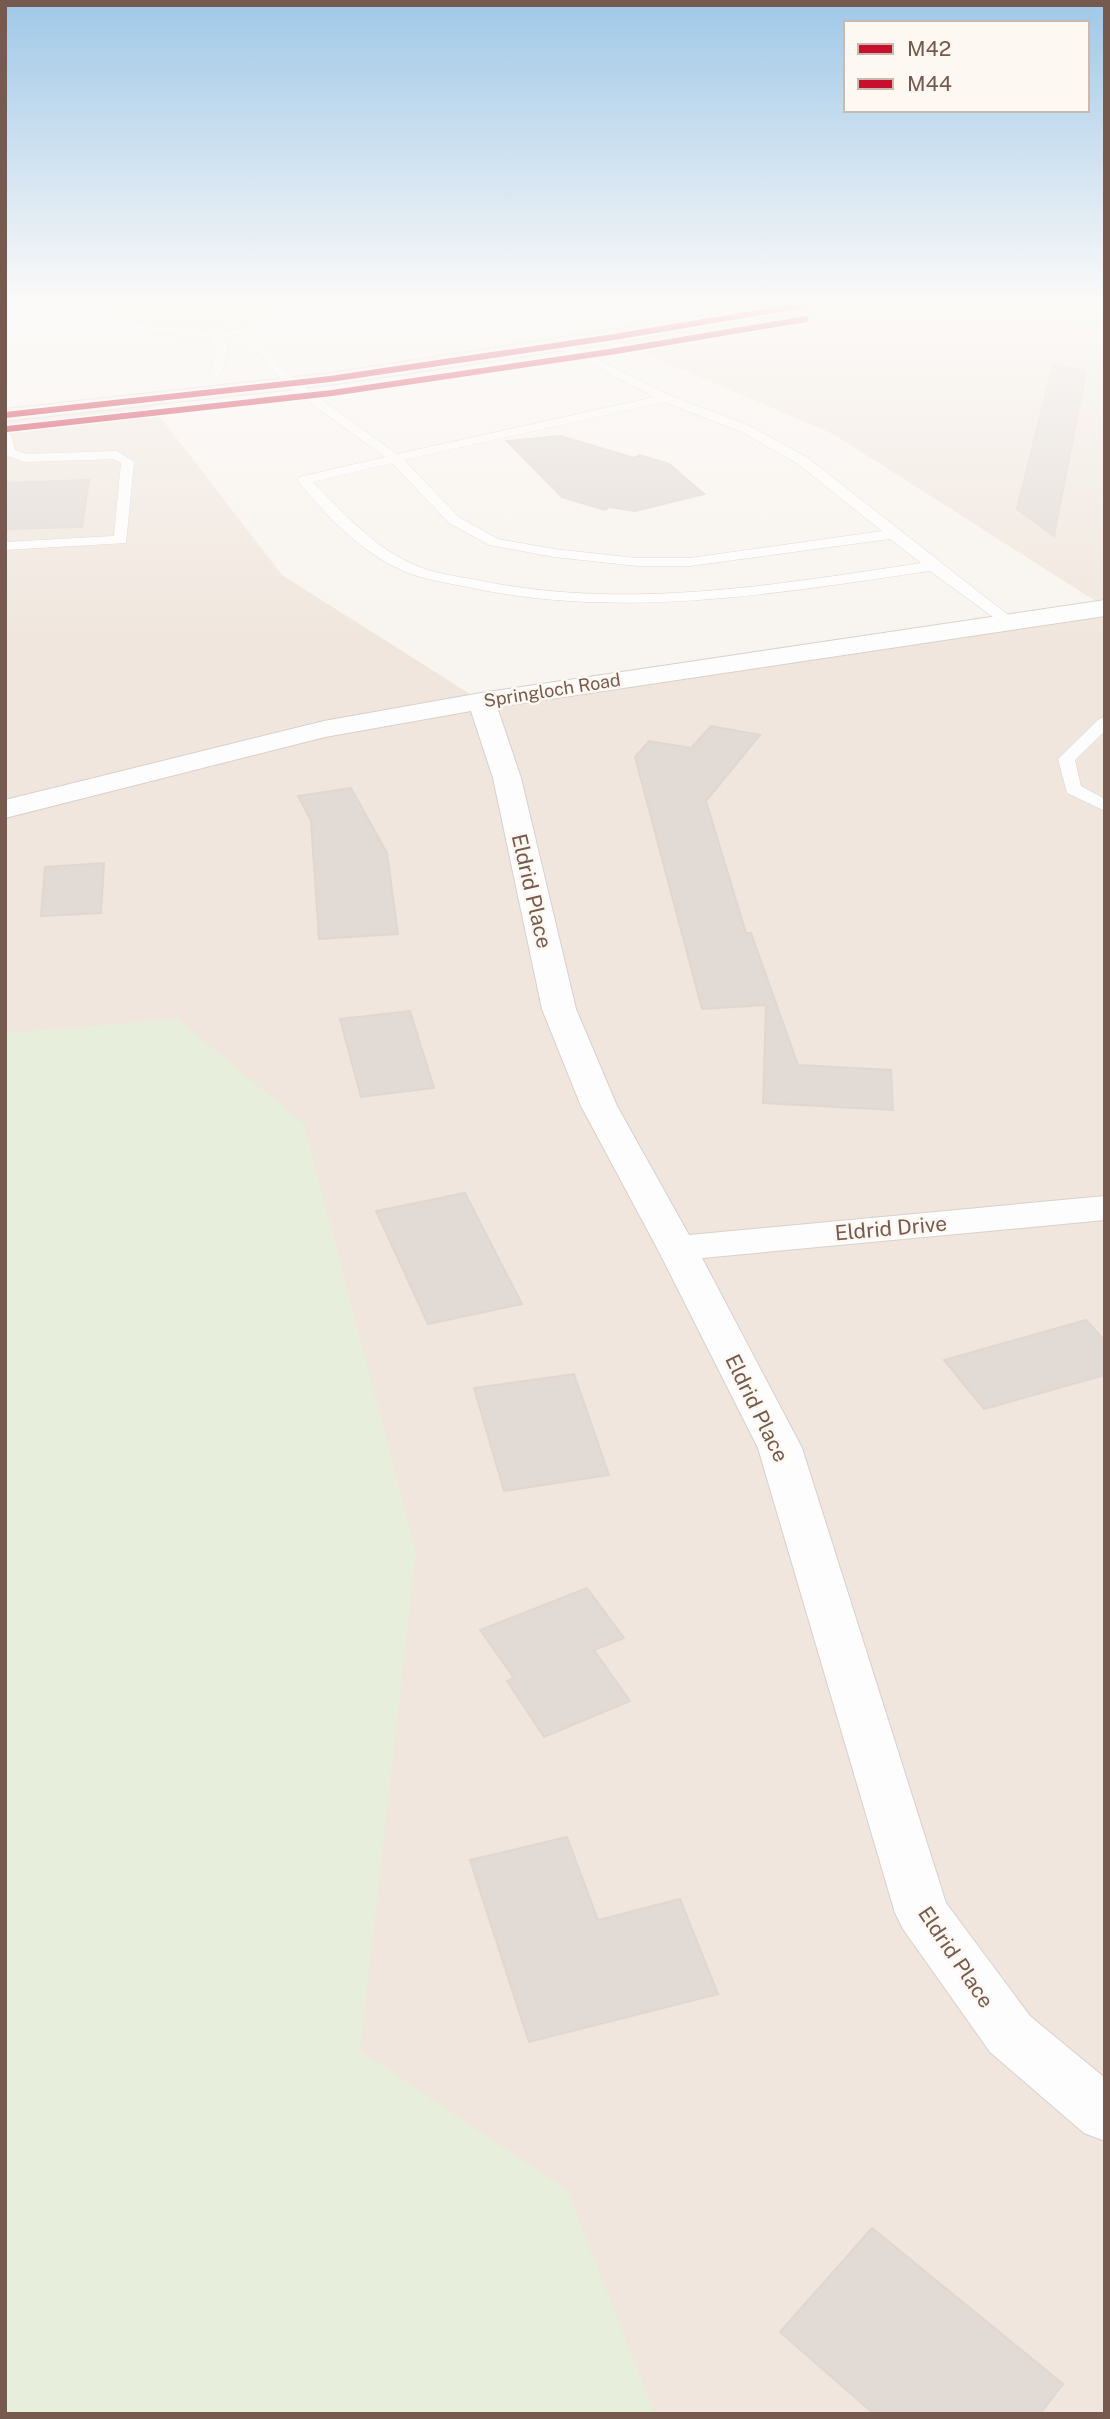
<svg xmlns="http://www.w3.org/2000/svg" width="1110" height="2419" font-family="'Public Sans',sans-serif">
<rect width="100%" height="100%" fill="#f8f4ef"/>
<path fill="#f0e6dd" d="M804,305H1105V607L833,434L609,338Z
M148,401L282,575L481,701L1105,608V2414H5V415Z"/>
<path fill="#e7eedb" d="M103,305H314C267,324 142,344 103,305Z
M177,1019L304,1124L416,1552L360,2051L567,2190L655,2414H5V1033Z"/>
<path fill="#e2dad4" stroke="#e1d7d1" stroke-width="2" d="M1053,364L1086,371L1054,536L1017,509Z
M560,436L634,458L640,455L669,464L704,494L635,511L609,507L605,510L562,497L507,441Z
M89,480L82,527L5,529V483Z
M711,726L760,735L706,801L746,933H751L798,1065L891,1070L893,1110L763,1103L766,1005L702,1009L635,757L649,741L691,748Z
M351,788L387,853L398,934L319,939L311,821L298,796Z
M104,863L101,913L41,916L45,867Z
M410,1011L434,1088L361,1097L340,1019Z
M465,1193L522,1304L428,1324L376,1211Z
M1086,1320L1105,1341V1375L984,1409L944,1360Z
M574,1374L609,1475L504,1491L474,1388Z
M587,1588L624,1638L594,1650L630,1701L544,1737L507,1681L514,1678L480,1630Z
M567,1837L598,1920L680,1899L718,1994L529,2042L470,1860Z
M872,2228L1063,2384L1040,2414H874L780,2332Z"/>
<g fill="none" stroke-linecap="round" stroke-linejoin="round">
<g stroke="#d7d0cc" stroke-width="1">
<path id="service" d="M83,305H94L113,317L145,325L220,331L274,323L318,305H332L292,325L252,334L296,381L397,454L654,397L555,345L565,343L669,395L750,426L808,458L1017,622L1009,627L1004,625L930,571C778,593 625,620 472,588C449,583 423,580 401,570C361,552 324,514 297,480L299,477L385,457L288,387L242,335L221,337L229,348L222,373L216,377L210,373L217,348L209,337C174,336 105,334 83,305ZM664,402L742,432L798,464L882,531L690,558H637L554,549L498,539L459,517L404,460ZM392,463L449,523L489,545L554,557L637,566H690L890,539L921,563C774,585 625,611 477,580C455,576 431,573 410,563C372,545 342,512 313,482Z
M5,431L11,435L15,450L26,454L117,451L134,462L126,543L5,550V542L114,536L121,463L114,459L25,462L5,455Z
M1105,717V731L1075,760L1081,786L1105,799V811L1067,793L1058,759L1099,719Z"/>
</g>
<g stroke="#d7d0cc" stroke-width="2">
<path id="minor" d="M1105,600V616L497,707L521,778L576,1009L617,1106L689,1235L1105,1196V1220L702,1258L802,1448L946,1903L1030,2016L1105,2078V2141L1084,2133L990,2052L903,1929L895,1913L758,1448L657,1248L581,1106L542,1009L493,778L471,711L325,737L5,818V800L324,721L481,693Z"/>
</g>
<g stroke="#d9d0cc" stroke-width="2">
<path id="primary" d="M772,305H813L804,311L614,343L330,385L5,421V409L330,373Z"/>
</g>
<use href="#service" fill="#fefdfd" fill-rule="evenodd"/>
<use href="#minor" fill="#fefdfd" fill-rule="evenodd"/>
<use href="#primary" fill="#f2ede8" fill-rule="evenodd"/>
<g stroke="#fef8f2" stroke-width="9">
<path id="bus-1" d="M5,415L330,379L614,337L804,305"/>
</g>
<g stroke="#fef8f2" stroke-width="9">
<path id="bus-2" d="M7,429L332,393L616,351L806,319"/>
</g>
<use href="#bus-1" stroke="#c8102e" stroke-width="6"/>
<use href="#bus-2" stroke="#c8102e" stroke-width="6"/>
</g>
<linearGradient id="sky" x2="0" y2="1"><stop stop-color="#9fc8e8"/><stop offset="0.47" stop-color="#fcfaf8"/><stop offset="1" stop-color="#fcfaf8" stop-opacity="0"/></linearGradient>
<rect width="1110" height="643" fill="url(#sky)"/>
<g text-anchor="middle" dominant-baseline="central" stroke-width="5" stroke-linejoin="round" paint-order="stroke">
<g font-size="18" fill="#765a4f" stroke="#fef8f2">
<text transform="translate(552 690) rotate(-9)">Springloch Road</text>
</g>
<g font-size="21" fill="#765a4f" stroke="#fef8f2">
<text transform="translate(532 891) rotate(77)">Eldrid Place</text>
<text transform="translate(891 1228) rotate(-5)">Eldrid Drive</text>
<text transform="translate(757 1408) rotate(64)">Eldrid Place</text>
<text transform="translate(956 1957) rotate(56)">Eldrid Place</text>
</g>
</g>
<rect width="1110" height="2419" fill="none" stroke="#765a4f" stroke-width="14"/>
<rect x="844" y="21" width="245" height="91" fill="#fef8f2" stroke="#c8b9b1" stroke-width="2"/>
<rect x="858" y="44" width="35" height="10" fill="#c8102e" stroke="#c8b9b1" stroke-width="2"/>
<text x="907" y="56" font-size="21" fill="#765a4f">M42</text>
<rect x="858" y="79" width="35" height="10" fill="#c8102e" stroke="#c8b9b1" stroke-width="2"/>
<text x="907" y="91" font-size="21" fill="#765a4f">M44</text>
</svg>
